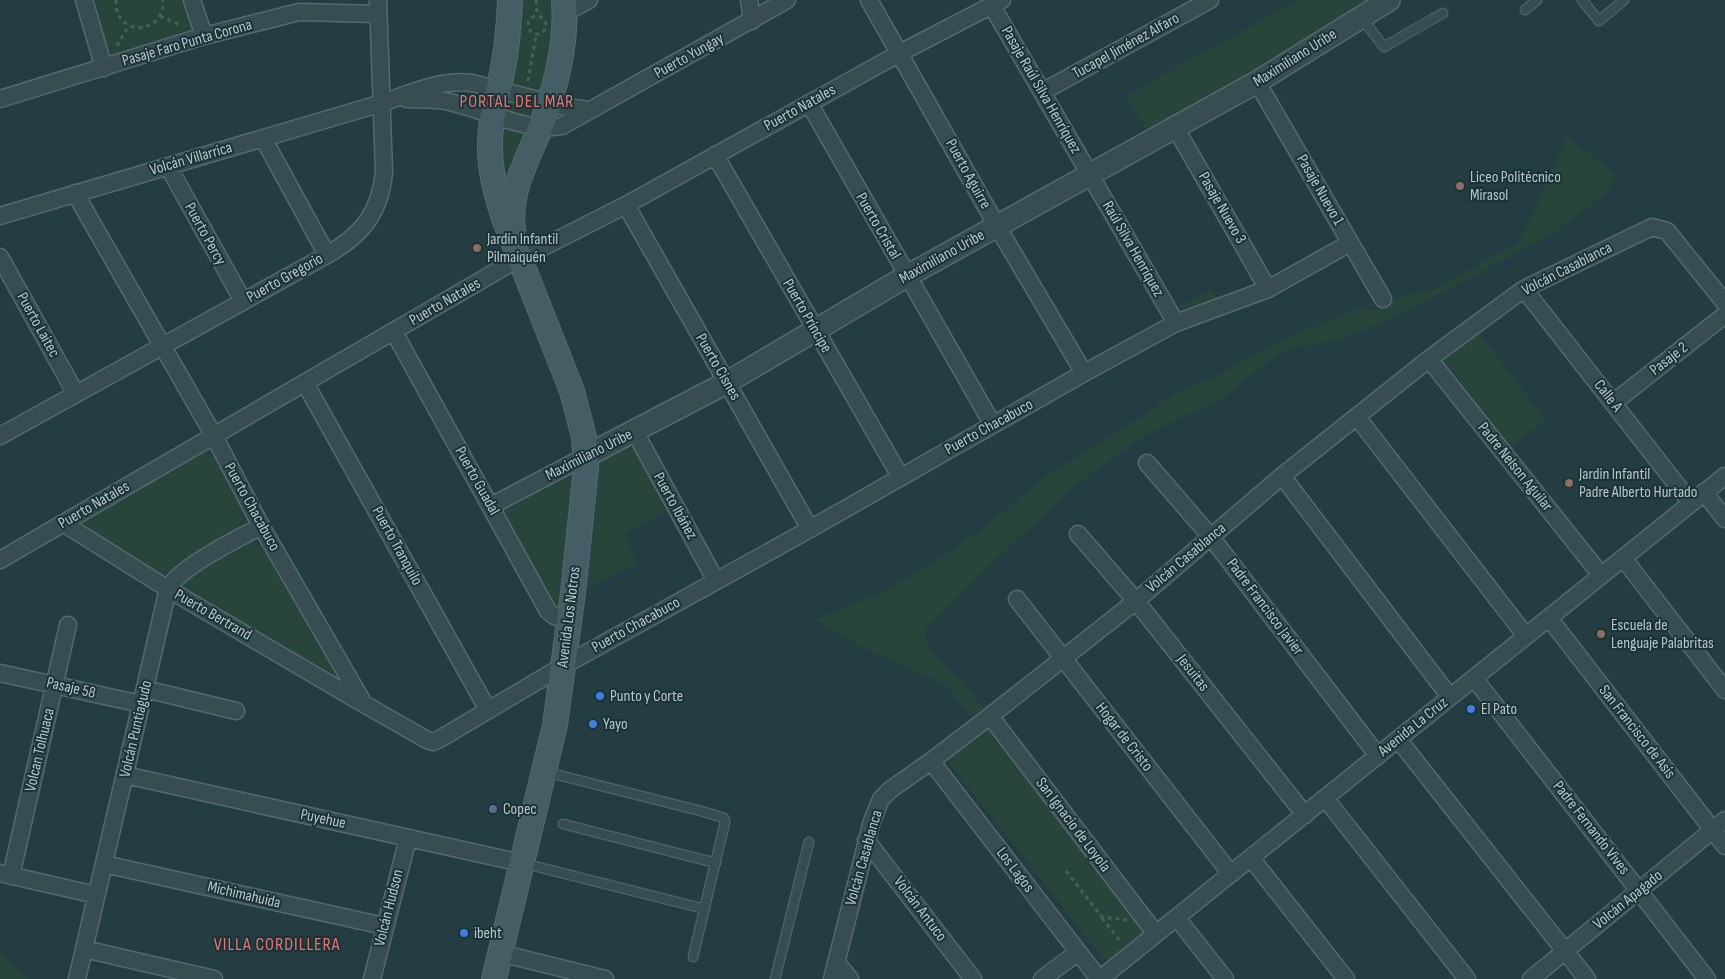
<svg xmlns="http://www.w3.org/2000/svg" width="1725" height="979" font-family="'Sofia Sans Condensed',sans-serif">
<rect width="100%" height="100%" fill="#233d42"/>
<path fill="#27453b" d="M90,0H187L195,26L191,35L114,58L106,54Z
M519,0H558L544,91L538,92L511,84Z
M1296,0H1370L1266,69L1149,134L1126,96Z
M510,99L530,103L534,107L532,114L526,116L516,114L508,110L504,104L506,101Z
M498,126L530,131L508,209Z
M1567,137L1616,174L1611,187L1599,199L1573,220L1537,242L1409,310L1365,330L1334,341L1299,347L1278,354L1221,400L1173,421L1136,441L1078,484L996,559L925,630C924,653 947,665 960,681C968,690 976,699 983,709L971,717L946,685L859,646L815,620L893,587L927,566L977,533L1051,472L1138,419L1174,393L1206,381L1276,343L1361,307L1370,310L1377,309L1405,295L1433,290L1516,244L1523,235Z
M1212,290L1219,303L1185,311L1179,306Z
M1478,332L1546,420L1511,447L1443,359Z
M625,443L637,451L666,511L625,534L637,564L581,592L594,462Z
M195,452L212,454L216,459L245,517C231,542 188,561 162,575L83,526L84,520Z
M565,470L573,473L577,477L561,610L556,609L552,604L501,510L503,506Z
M251,541L261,545L264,550L339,681L183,589V582L188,576Z
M986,729L990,731L1142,924V932L1138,940L1116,959L1110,960L1102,957L949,763L948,760L953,753Z
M0,952L27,979H0Z"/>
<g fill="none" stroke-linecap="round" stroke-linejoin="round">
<g stroke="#556a6f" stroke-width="11">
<path id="service" d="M1582,0L1599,21L1624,0
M1525,10L1537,0
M1361,17L1384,47L1443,13
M546,772L701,811L724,818L725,822L693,957
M563,824L716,863
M522,863L705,909
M775,979L809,842"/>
</g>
<g stroke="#556a6f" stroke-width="19">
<path id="minor" d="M84,0L104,68
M192,0L204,36
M749,0L752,21
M869,0L997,226L1084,373
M992,6L1176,323
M565,13L589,0
M1257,82L1383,299
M1042,92L1210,0
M0,99L204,36L299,12L378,14
M407,99C420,99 433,99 445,101C481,108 526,133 562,126L787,0
M809,103L993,425
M1175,127L1268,289
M263,138L327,255
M715,155L900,476
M168,166L243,301
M75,193L214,436L261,526L364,704L427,740L433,742L438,740L563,666L810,529L1084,373L1176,323L1268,289L1350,243
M626,205L810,529
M0,216L382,103C411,93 441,79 472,83L566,107L589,110
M0,257L76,394
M1524,289L1691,503
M394,332L548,611L554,616L569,621
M1429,359L1601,575
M305,383L488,710
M1613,403L1725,315
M1357,417L1526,636
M635,432L716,581
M0,436L327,255C362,235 380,213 384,172L378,0
M1147,463L1211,537L1378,756
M1282,476L1450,697
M1704,492L1725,519
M491,506L586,456
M63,523L168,589L362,703
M1078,534L1136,601L1305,815
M1623,558L1725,690
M0,560L504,267L626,205L900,53L1002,0
M1017,599L1231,874
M1549,618L1725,846
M0,673L141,704
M1474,678L1707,979
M145,689L236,711
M990,716L1156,934
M1398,739L1587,979
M931,761L1099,979
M125,775L521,863
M1325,798L1467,979
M866,840L973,979
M1251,858L1346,979
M104,864L384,926
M0,873L96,895
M11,876L68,625
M1177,918L1225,979
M84,949L214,979
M500,953L605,979
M836,962L850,979
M77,979L168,589C179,567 238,539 261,526
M372,979L408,838
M832,979L872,821L881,799L890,790L931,761L990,716L1136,601L1282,476L1429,359L1524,289L1652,227L1667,231L1725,303
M1042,979L1078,952
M1100,979L1725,476
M1531,979L1725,820"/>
</g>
<g stroke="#556a6f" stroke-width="24">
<path id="tertiary" d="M586,456L726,383L907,276L1257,82L1389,0"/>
</g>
<g stroke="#556a6f" stroke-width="26">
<path id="secondary" d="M513,229C508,190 529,158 542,123C557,84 567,42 564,0
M494,979L555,725L573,593L586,468L584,437L572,391L505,221C497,198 490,174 490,149C489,123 497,98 502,73C507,49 509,25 510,0"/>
</g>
<path stroke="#456158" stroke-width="3" stroke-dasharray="4 4" stroke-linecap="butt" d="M116,0C113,36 165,37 163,0
M536,0L537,16
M160,16L182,26
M528 25a9 9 0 1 1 18 0a9 9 0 1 1-18 0Z
M117,46L129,25
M528,81L536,35
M1066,871L1102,917L1127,920
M1102,918L1121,942"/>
<use href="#service" stroke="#374d51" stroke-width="9"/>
<use href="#minor" stroke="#374d51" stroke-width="16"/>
<use href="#tertiary" stroke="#374d51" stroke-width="21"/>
<use href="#secondary" stroke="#455e65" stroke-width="24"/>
</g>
<g fill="#8d6e63" stroke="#1c3236" stroke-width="2">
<circle cx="1460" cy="186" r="5"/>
<circle cx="477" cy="248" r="5"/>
<circle cx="1569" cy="483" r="5"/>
<circle cx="1601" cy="634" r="5"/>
</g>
<g fill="#3f7fe0" stroke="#1c3236" stroke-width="2">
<circle cx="600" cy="696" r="5"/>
<circle cx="1471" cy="709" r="5"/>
<circle cx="593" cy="724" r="5"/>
<circle cx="464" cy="933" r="5"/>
</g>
<circle fill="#5c6f8a" stroke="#1c3236" stroke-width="2" cx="493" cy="809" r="5"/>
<g text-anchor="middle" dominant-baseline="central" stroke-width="4" stroke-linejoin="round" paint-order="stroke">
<g font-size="16" fill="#b4c7cc" stroke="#1c3236">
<text transform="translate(187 43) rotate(-16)">Pasaje Faro Punta Corona</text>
<text transform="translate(1126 46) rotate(-29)">Tucapel Jiménez Alfaro</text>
<text transform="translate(689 56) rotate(-29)">Puerto Yungay</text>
<text transform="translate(1295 58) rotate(-32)">Maximiliano Uribe</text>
<text transform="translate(1041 90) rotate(60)">Pasaje Raúl Silva Henríquez</text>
<text transform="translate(800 108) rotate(-29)">Puerto Natales</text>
<text transform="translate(191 159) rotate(-16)">Volcán Villarrica</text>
<text transform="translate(968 174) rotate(61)">Puerto Aguirre</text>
<text transform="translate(1320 190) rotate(60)">Pasaje Nuevo 1</text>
<text transform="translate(1222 208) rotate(60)">Pasaje Nuevo 3</text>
<text transform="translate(878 226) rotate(60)">Puerto Cristal</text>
<text transform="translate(205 234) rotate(61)">Puerto Percy</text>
<text transform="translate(1133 249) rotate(60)">Raúl Silva Henríquez</text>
<text transform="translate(942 257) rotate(-29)">Maximiliano Uribe</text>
<text transform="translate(1567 269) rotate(-27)">Volcán Casablanca</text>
<text transform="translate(285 278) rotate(-29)">Puerto Gregorio</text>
<text transform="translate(445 302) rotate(-30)">Puerto Natales</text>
<text transform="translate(807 316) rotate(60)">Puerto Príncipe</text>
<text transform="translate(38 325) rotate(61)">Puerto Laitec</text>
<text transform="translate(1669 359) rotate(-38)">Pasaje 2</text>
<text transform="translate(718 367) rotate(60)">Puerto Cisnes</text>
<text transform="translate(1608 396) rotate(52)">Calle A</text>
<text transform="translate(989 427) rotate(-29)">Puerto Chacabuco</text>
<text transform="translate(589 455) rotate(-27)">Maximiliano Uribe</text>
<text transform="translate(1515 467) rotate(51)">Padre Nelson Aguilar</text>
<text transform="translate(477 481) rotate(61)">Puerto Guadal</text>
<text transform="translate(94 505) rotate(-30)">Puerto Natales</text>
<text transform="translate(675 506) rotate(61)">Puerto Ibáñez</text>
<text transform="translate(252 507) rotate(61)">Puerto Chacabuco</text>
<text transform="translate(397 546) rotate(61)">Puerto Tranquilo</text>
<text transform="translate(1186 558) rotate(-40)">Volcán Casablanca</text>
<text transform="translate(1265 607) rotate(53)">Padre Francisco Javier</text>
<text transform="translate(213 615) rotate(30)">Puerto Bertrand</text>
<text transform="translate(569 617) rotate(-83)">Avenida Los Notros</text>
<text transform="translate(636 625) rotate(-29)">Puerto Chacabuco</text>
<text transform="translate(1193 673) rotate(52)">Jesuitas</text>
<text transform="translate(71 688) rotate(13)">Pasaje 58</text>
<text transform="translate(1413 727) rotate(-39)">Avenida La Cruz</text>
<text transform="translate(136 729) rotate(-77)">Volcán Puntiagudo</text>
<text transform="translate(1637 732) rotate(52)">San Francisco de Asís</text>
<text transform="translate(1124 737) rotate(52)">Hogar de Cristo</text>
<text transform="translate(40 750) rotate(-77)">Volcan Tolhuaca</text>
<text transform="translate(323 819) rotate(12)">Puyehue</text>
<text transform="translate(1073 825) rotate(53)">San Ignacio de Loyola</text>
<text transform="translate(1591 828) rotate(52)">Padre Fernando Vives</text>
<text transform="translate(864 858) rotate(-74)">Volcán Casablanca</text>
<text transform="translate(1015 870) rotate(53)">Los Lagos</text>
<text transform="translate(244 895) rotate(13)">Michimahuida</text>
<text transform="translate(1628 900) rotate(-39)">Volcán Apagado</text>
<text transform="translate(389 908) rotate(-76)">Volcán Hudson</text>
<text transform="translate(920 909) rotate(53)">Volcán Antuco</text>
</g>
<g font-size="16" fill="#b4c7cc" stroke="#1c3236" text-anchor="start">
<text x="1470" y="177">Liceo Politécnico<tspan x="1470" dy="18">Mirasol</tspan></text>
<text x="487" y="239">Jardín Infantil<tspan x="487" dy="18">Pilmaiquén</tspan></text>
<text x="1579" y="474">Jardin Infantil<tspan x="1579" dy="18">Padre Alberto Hurtado</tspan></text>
<text x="1611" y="625">Escuela de<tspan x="1611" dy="18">Lenguaje Palabritas</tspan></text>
<text x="610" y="696">Punto y Corte</text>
<text x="1481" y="709">El Pato</text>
<text x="603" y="724">Yayo</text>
<text x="503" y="809">Copec</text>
<text x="474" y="933">ibeht</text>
</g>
<g font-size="18" letter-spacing="1" fill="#e47674" stroke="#1c3236">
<text x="517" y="101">PORTAL DEL MAR</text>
<text x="277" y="944">VILLA CORDILLERA</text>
</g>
</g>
</svg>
